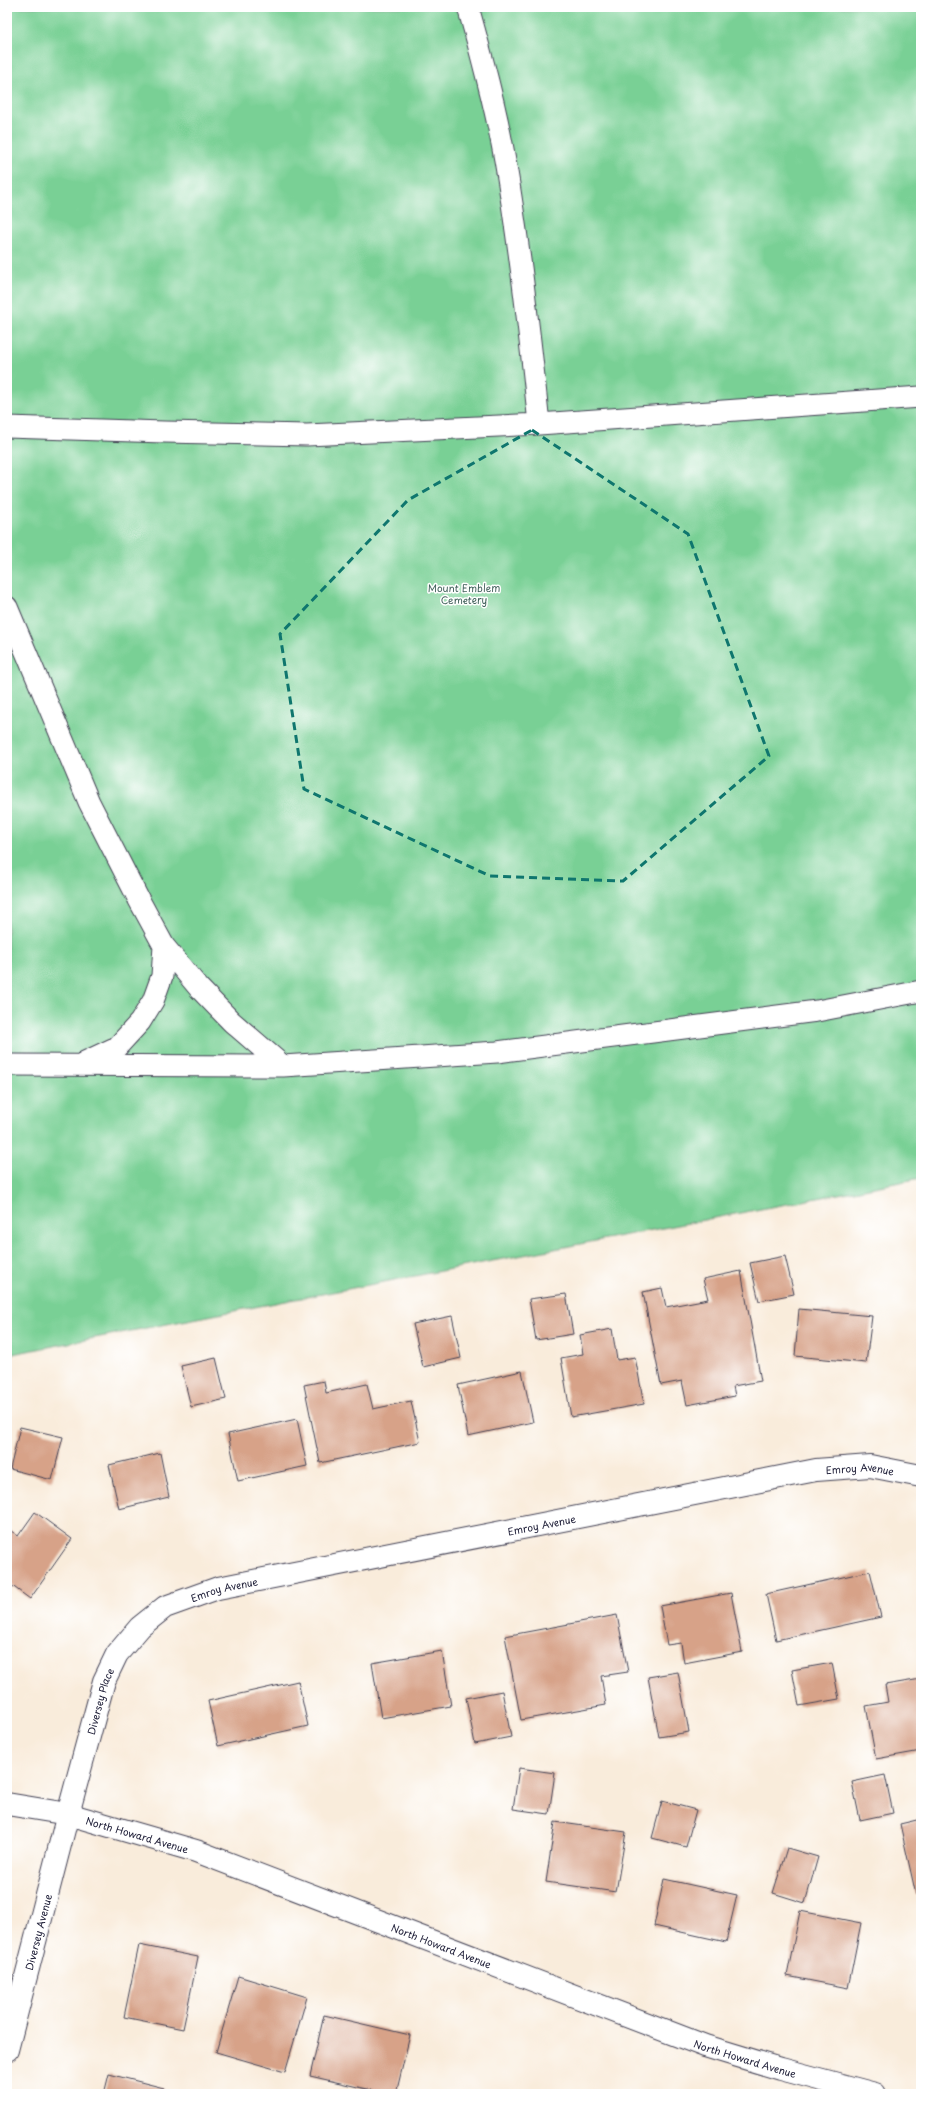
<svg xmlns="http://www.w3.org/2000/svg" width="928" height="2101" font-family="'Playpen Sans',sans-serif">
<rect width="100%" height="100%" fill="#fff"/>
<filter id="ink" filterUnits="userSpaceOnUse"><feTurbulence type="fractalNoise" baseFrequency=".025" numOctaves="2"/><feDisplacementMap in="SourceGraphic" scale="8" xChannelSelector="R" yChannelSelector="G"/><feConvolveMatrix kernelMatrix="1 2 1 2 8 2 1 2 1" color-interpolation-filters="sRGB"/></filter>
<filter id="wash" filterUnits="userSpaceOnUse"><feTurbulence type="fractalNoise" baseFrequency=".012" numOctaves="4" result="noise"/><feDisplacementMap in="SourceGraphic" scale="16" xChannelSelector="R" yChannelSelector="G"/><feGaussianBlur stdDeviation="0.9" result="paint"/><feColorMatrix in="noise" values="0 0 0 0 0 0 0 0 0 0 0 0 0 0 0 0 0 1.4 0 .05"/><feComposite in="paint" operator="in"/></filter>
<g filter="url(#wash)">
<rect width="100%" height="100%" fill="#f9ecdb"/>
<path fill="#79d095" stroke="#4e7968" d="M7,7H921V1178L7,1355Z"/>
<g id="blocks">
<path fill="#d7a288" d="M785,1256L794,1294L759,1301L750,1263Z
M741,1271L761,1381L733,1386L735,1396L687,1405L682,1381L661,1385L643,1292L662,1288L666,1307L708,1299L703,1279Z
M566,1294L573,1334L536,1340L529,1299Z
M799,1309L872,1316L866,1363L795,1356Z
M452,1316L461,1358L423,1367L413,1324Z
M612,1329L617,1360L635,1357L644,1404L571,1417L561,1358L583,1354L580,1335Z
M216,1358L226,1399L191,1407L181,1366Z
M522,1371L533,1422L468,1436L458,1385Z
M324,1381L326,1393L367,1384L373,1409L411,1401L420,1442L320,1463L304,1385Z
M297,1419L307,1466L238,1481L228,1434Z
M20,1427L63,1437L52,1480L10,1469Z
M160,1453L169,1497L119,1509L109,1465Z
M35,1512L72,1539L30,1599L7,1582V1528L18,1536Z
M870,1571L881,1617L776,1640L766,1594Z
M731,1593L742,1652L684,1663L681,1643L667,1645L660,1606Z
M617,1615L628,1672L601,1676L606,1705L521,1720L505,1636Z
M442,1651L451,1706L381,1718L372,1663Z
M832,1663L839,1699L799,1706L792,1670Z
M678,1672L689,1732L659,1737L648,1677Z
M921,1679V1751L876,1759L866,1706L888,1702L885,1685Z
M298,1681L308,1726L218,1746L208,1701Z
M502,1691L511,1737L475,1744L466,1698Z
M519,1768L555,1773L549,1814L513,1809Z
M885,1775L893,1813L860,1820L852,1782Z
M662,1801L696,1810L686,1847L652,1838Z
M921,1819V1894L916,1895L900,1824Z
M555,1822L626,1832L616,1892L546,1882Z
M787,1848L818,1857L805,1903L773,1893Z
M664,1879L737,1895L726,1942L654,1926Z
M800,1911L861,1923L848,1988L787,1976Z
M139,1945L198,1957L183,2029L124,2017Z
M238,1976L307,1997L285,2072L216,2052Z
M324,2015L410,2035L396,2094H388L310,2076Z
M109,2074L164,2088L162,2094H104Z
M191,2091L203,2093V2094H190Z"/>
</g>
</g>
<g filter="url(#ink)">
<use href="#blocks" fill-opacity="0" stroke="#424053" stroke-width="1"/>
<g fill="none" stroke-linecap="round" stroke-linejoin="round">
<g stroke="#424053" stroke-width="23">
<path id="service" d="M468,7C482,57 496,108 505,160C520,247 530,336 539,424
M7,427L164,432L307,435L539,424L921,397
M7,607L89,802L139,900L164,946L199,988L232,1022L283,1066
M85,1062L117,1047L140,1022L153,1001L162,976L164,946
M7,1065L283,1066L497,1052L817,1011L921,991"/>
</g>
<g stroke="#424053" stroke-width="24">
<g id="minor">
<path id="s1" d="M7,1804L68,1814L196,1851L705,2046L781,2069L875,2094"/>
<path id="s2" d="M7,2050L68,1814L104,1681L117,1654L140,1627L165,1607L218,1588L816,1470L870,1466L921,1476"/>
</g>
</g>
<use href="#service" stroke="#fff" stroke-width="21"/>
<use href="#minor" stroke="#fff" stroke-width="22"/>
</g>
</g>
<path fill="none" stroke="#0f766e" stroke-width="3" stroke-dasharray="8 5" stroke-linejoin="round" d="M532,430L688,534L769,756L623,881L490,876L304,789L280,634L408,500Z"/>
<g text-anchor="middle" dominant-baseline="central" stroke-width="3" stroke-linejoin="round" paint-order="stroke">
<g font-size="10" fill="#405f5a" stroke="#fff">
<text x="464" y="587">Mount Emblem<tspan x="464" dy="12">Cemetery</tspan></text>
</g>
<g font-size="10" fill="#22223b" stroke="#fff">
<text stroke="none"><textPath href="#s2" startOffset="1189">Emroy Avenue</textPath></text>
<text stroke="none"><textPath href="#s2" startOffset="865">Emroy Avenue</textPath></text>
<text stroke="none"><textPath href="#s2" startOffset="541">Emroy Avenue</textPath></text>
<text stroke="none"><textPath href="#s2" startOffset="361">Diversey Place</textPath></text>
<text stroke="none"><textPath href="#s1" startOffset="134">North Howard Avenue</textPath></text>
<text stroke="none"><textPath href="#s2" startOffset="122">Diversey Avenue</textPath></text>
<text stroke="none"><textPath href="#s1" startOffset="458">North Howard Avenue</textPath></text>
<text stroke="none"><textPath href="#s1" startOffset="782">North Howard Avenue</textPath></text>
</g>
</g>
<rect width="928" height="2101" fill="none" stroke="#fff" stroke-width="24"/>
</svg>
